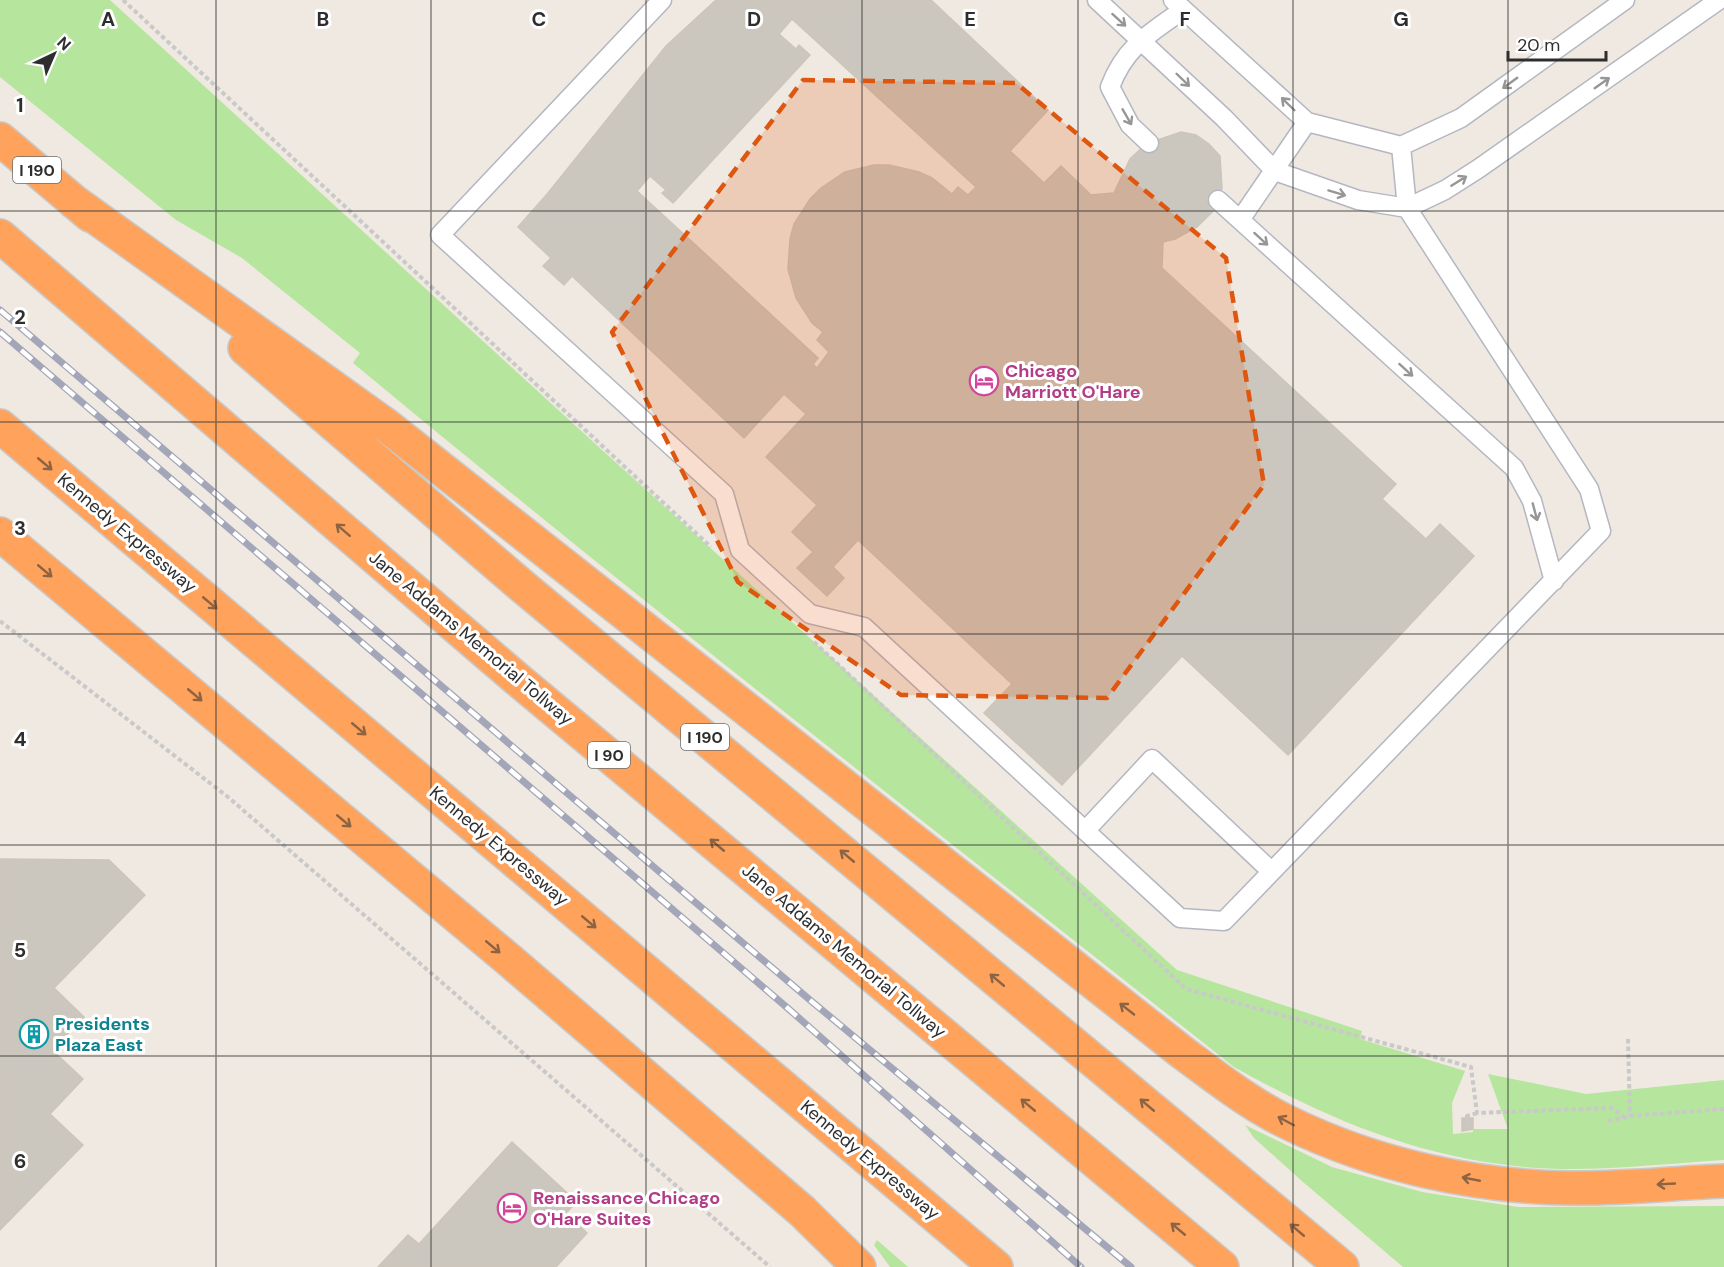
<svg xmlns="http://www.w3.org/2000/svg" width="1724" height="1267" font-family="'DM Sans',sans-serif">
<rect width="100%" height="100%" fill="#efe9e1"/>
<path fill="#b6e59e" d="M0,0H110L602,450L1177,970L1362,1031L1360,1039L1465,1071L1452,1103L1453,1134L1473,1132V1129H1508L1488,1074L1586,1094L1724,1080V1160C1655,1164 1584,1174 1515,1166C1412,1155 1324,1117 1234,1067C939,833 642,603 353,363L360,353L242,258L176,220L0,77Z
M1245,1125L1332,1167L1422,1192L1518,1207L1724,1206V1267H1403L1303,1182L1254,1138Z
M877,1240L908,1267H890L874,1245Z"/>
<path fill="#cbc7bf" stroke="#cbc5ba" stroke-width="1.5" fill-rule="evenodd" d="M716,0H931L1048,110L1010,151L1044,183L1061,166L1091,195L1114,193L1130,159L1146,144L1181,132L1196,135L1209,144L1220,156L1222,188L1215,209L1197,227L1175,239L1163,242L1162,268L1396,484L1382,499L1426,539L1440,524L1474,556L1288,755L1182,656L1062,785L984,713L1012,684L858,540L833,567L844,578L827,596L797,568L813,552L792,532L817,505L766,457L806,414L784,394L744,438L572,276L564,285L543,266L551,258L518,227L548,193L666,46ZM792,19L976,187L968,195L958,187L952,194L932,178L919,172L889,165H874L845,172L821,188L810,199L794,224L790,239L788,269L796,298L812,323L823,332L817,340L829,352L817,368L813,364L818,358L637,191L650,176L666,190L662,193L673,203L810,55L799,45L796,49L779,34Z
M0,859L109,860L145,895L54,988L84,1017L52,1050L83,1079L50,1114L83,1145L0,1230Z
M1462,1118H1473V1129L1462,1131Z
M512,1142L577,1202L566,1213L587,1233L556,1267H378L408,1235L419,1244Z"/>
<g fill="none" stroke-linecap="round" stroke-linejoin="round">
<g stroke="#b4b7c1" stroke-width="21">
<path id="lane" d="M662,0L440,235L724,494L740,550L810,614L864,627L1180,918L1224,921L1601,531L1589,489L1407,208L1401,146
M1097,0L1224,118L1275,171L1358,200L1407,208L1445,190L1478,169L1719,0
M1173,0L1307,122L1401,146L1461,118L1625,0
M1149,143L1130,125L1110,87C1125,47 1150,33 1183,10
M1218,200L1514,468L1532,501L1554,581
M1240,220L1307,122
M1085,831L1152,759L1271,871"/>
</g>
<g stroke="#c9c9c9" stroke-width="36">
<path id="highway" d="M0,139L90,215
M73,201L387,426L1183,1053C1217,1078 1251,1105 1289,1123C1375,1165 1474,1187 1570,1188C1621,1189 1673,1183 1724,1181
M0,236L517,679L1222,1267
M245,348L522,586L1342,1267
M0,426L996,1267
M0,534L508,959L802,1211L859,1267"/>
</g>
<path stroke="#c9c9c9" stroke-width="4" stroke-dasharray="4.5 3" stroke-linecap="butt" d="M123,0L711,547
M0,621L228,797L770,1267
M814,642L1186,989L1471,1067L1477,1113L1612,1108L1624,1117
M1628,1039L1630,1116
M1608,1121L1630,1116L1724,1109
M1468,1125L1467,1116L1477,1113"/>
<use href="#lane" stroke="#fff" stroke-width="18"/>
<use href="#highway" stroke="#ffa35c" stroke-width="33"/>
<g stroke="#a3a6b8" stroke-width="7">
<path id="rail" d="M0,310L810,1000L1131,1267
M0,332L791,1011L1081,1267"/>
</g>
<use href="#rail" stroke="#fff" stroke-width="4.5" stroke-dasharray="14" stroke-linecap="butt"/>
</g>
<defs><path id="oneway-shaft" d="M-6 0H5M1.5-3L5.5 0L1.5 3" fill="none" stroke-width="1.6" stroke-linecap="round" stroke-linejoin="round" transform="scale(1.5)"/></defs>
<g stroke="#969696">
<use href="#oneway-shaft" transform="translate(1119 20) rotate(42)"/>
<use href="#oneway-shaft" transform="translate(1183 80) rotate(44)"/>
<use href="#oneway-shaft" transform="translate(1510 83) rotate(144)"/>
<use href="#oneway-shaft" transform="translate(1602 83) rotate(-35)"/>
<use href="#oneway-shaft" transform="translate(1288 104) rotate(-136)"/>
<use href="#oneway-shaft" transform="translate(1127 117) rotate(60)"/>
<use href="#oneway-shaft" transform="translate(1459 181) rotate(-32)"/>
<use href="#oneway-shaft" transform="translate(1337 193) rotate(17)"/>
<use href="#oneway-shaft" transform="translate(1261 239) rotate(42)"/>
<use href="#oneway-shaft" transform="translate(1406 370) rotate(42)"/>
<use href="#oneway-shaft" transform="translate(1535 512) rotate(75)"/>
</g>
<g stroke="#8c6343">
<use href="#oneway-shaft" transform="translate(45 464) rotate(40)"/>
<use href="#oneway-shaft" transform="translate(343 530) rotate(-139)"/>
<use href="#oneway-shaft" transform="translate(45 571) rotate(40)"/>
<use href="#oneway-shaft" transform="translate(210 603) rotate(40)"/>
<use href="#oneway-shaft" transform="translate(195 695) rotate(40)"/>
<use href="#oneway-shaft" transform="translate(359 729) rotate(40)"/>
<use href="#oneway-shaft" transform="translate(344 821) rotate(40)"/>
<use href="#oneway-shaft" transform="translate(717 845) rotate(-140)"/>
<use href="#oneway-shaft" transform="translate(847 856) rotate(-140)"/>
<use href="#oneway-shaft" transform="translate(589 922) rotate(40)"/>
<use href="#oneway-shaft" transform="translate(493 947) rotate(40)"/>
<use href="#oneway-shaft" transform="translate(997 980) rotate(-140)"/>
<use href="#oneway-shaft" transform="translate(1127 1009) rotate(-142)"/>
<use href="#oneway-shaft" transform="translate(1028 1105) rotate(-140)"/>
<use href="#oneway-shaft" transform="translate(1147 1105) rotate(-140)"/>
<use href="#oneway-shaft" transform="translate(1286 1121) rotate(-152)"/>
<use href="#oneway-shaft" transform="translate(1471 1179) rotate(-169)"/>
<use href="#oneway-shaft" transform="translate(1666 1184) rotate(177)"/>
<use href="#oneway-shaft" transform="translate(1178 1229) rotate(-140)"/>
<use href="#oneway-shaft" transform="translate(1297 1230) rotate(-140)"/>
</g>
<path fill="#df570e" fill-opacity="0.2" stroke="#df570e" stroke-width="4.5" stroke-dasharray="12 8" stroke-linejoin="round" d="M803,80L1016,83L1226,258L1264,485L1107,698L901,695L738,582L612,332Z"/>
<path fill="none" stroke="#2e2e2e" stroke-width="1.5" stroke-opacity="0.55" d="M216,0V1267M431,0V1267M646,0V1267M862,0V1267M1078,0V1267M1293,0V1267M1508,0V1267M0,211H1724M0,422H1724M0,634H1724M0,845H1724M0,1056H1724"/>
<defs>
<g id="hotel-ring" transform="scale(1.5)"><circle r="9.5" fill="#fff" stroke="#d1479c" stroke-width="1.5"/><path d="M-6-4.5h1.5V1H6V5H4.5V3h-9V5H-6ZM-4 0a1.8 1.8 0 1 1 3.6 0ZM.5 0V-2.5h3Q6-2.5 6 0Z" fill="#d1479c"/></g>
<g id="building-ring" transform="scale(1.5)"><circle r="9.5" fill="#fff" stroke="#0f9aa8" stroke-width="1.5"/><path d="M-4-6H4V6H1V3H-1V6H-4ZM-2.5-4.3h1.7v1.8h-1.7ZM.8-4.3h1.7v1.8H.8ZM-2.5-1h1.7V.8h-1.7ZM.8-1h1.7V.8H.8Z" fill="#0f9aa8"/></g>
</defs>
<g fill-rule="evenodd">
<use href="#hotel-ring" x="984" y="381"/>
<use href="#building-ring" x="34" y="1034"/>
<use href="#hotel-ring" x="512" y="1208"/>
</g>
<g text-anchor="middle" dominant-baseline="central" stroke-width="6" stroke-linejoin="round" paint-order="stroke">
<g fill="#fff" stroke="#6d6d6d" stroke-width="1.5">
<rect x="13" y="157" width="48" height="26" rx="4.5"/>
<rect x="681" y="724" width="48" height="26" rx="4.5"/>
<rect x="588" y="742" width="42" height="26" rx="4.5"/>
</g>
<g font-size="16" font-weight="bold" fill="#2e2e2e">
<text x="37" y="170">I 190</text>
<text x="705" y="737">I 190</text>
<text x="609" y="755">I 90</text>
</g>
<g font-size="18" font-weight="bold" fill="#b23c85" stroke="#fff" text-anchor="start">
<text x="1005" y="371">Chicago<tspan x="1005" dy="21">Marriott O'Hare</tspan></text>
<text x="533" y="1198">Renaissance Chicago<tspan x="533" dy="21">O'Hare Suites</tspan></text>
</g>
<g font-size="18" fill="#2e2e2e" stroke="#fff">
<text transform="translate(127 533) rotate(40)">Kennedy Expressway</text>
<text transform="translate(471 638) rotate(40)">Jane Addams Memorial Tollway</text>
<text transform="translate(499 846) rotate(40)">Kennedy Expressway</text>
<text transform="translate(844 951) rotate(40)">Jane Addams Memorial Tollway</text>
<text transform="translate(870 1160) rotate(40)">Kennedy Expressway</text>
</g>
<g font-size="18" font-weight="bold" fill="#0d838f" stroke="#fff" text-anchor="start">
<text x="55" y="1024">Presidents<tspan x="55" dy="21">Plaza East</tspan></text>
</g>
</g>
<g font-size="20" text-anchor="middle" font-weight="bold" fill="#2e2e2e" stroke="#fff" stroke-width="6" stroke-linejoin="round" paint-order="stroke">
<text x="108" y="26">A</text>
<text x="323" y="26">B</text>
<text x="539" y="26">C</text>
<text x="754" y="26">D</text>
<text x="970" y="26">E</text>
<text x="1185" y="26">F</text>
<text x="1401" y="26">G</text>
<text x="20" y="112">1</text>
<text x="20" y="324">2</text>
<text x="20" y="535">3</text>
<text x="20" y="746">4</text>
<text x="20" y="957">5</text>
<text x="20" y="1168">6</text>
</g>
<g transform="translate(54 54) rotate(44)" stroke="#ffffff" stroke-width="4.5" paint-order="stroke">
<path d="M0-4.5L10 22L0 15L-10 22Z" fill="#2e2e2e"/>
<text y="-9" font-size="16" font-weight="bold" text-anchor="middle" fill="#2e2e2e">N</text>
</g>
<path d="M1508 51v9h98v-9" fill="none" stroke="#2e2e2e" stroke-width="3"/>
<text x="1517" y="51" font-size="18" fill="#2e2e2e" stroke="#ffffff" stroke-width="4.5" paint-order="stroke">20 m</text>
</svg>
